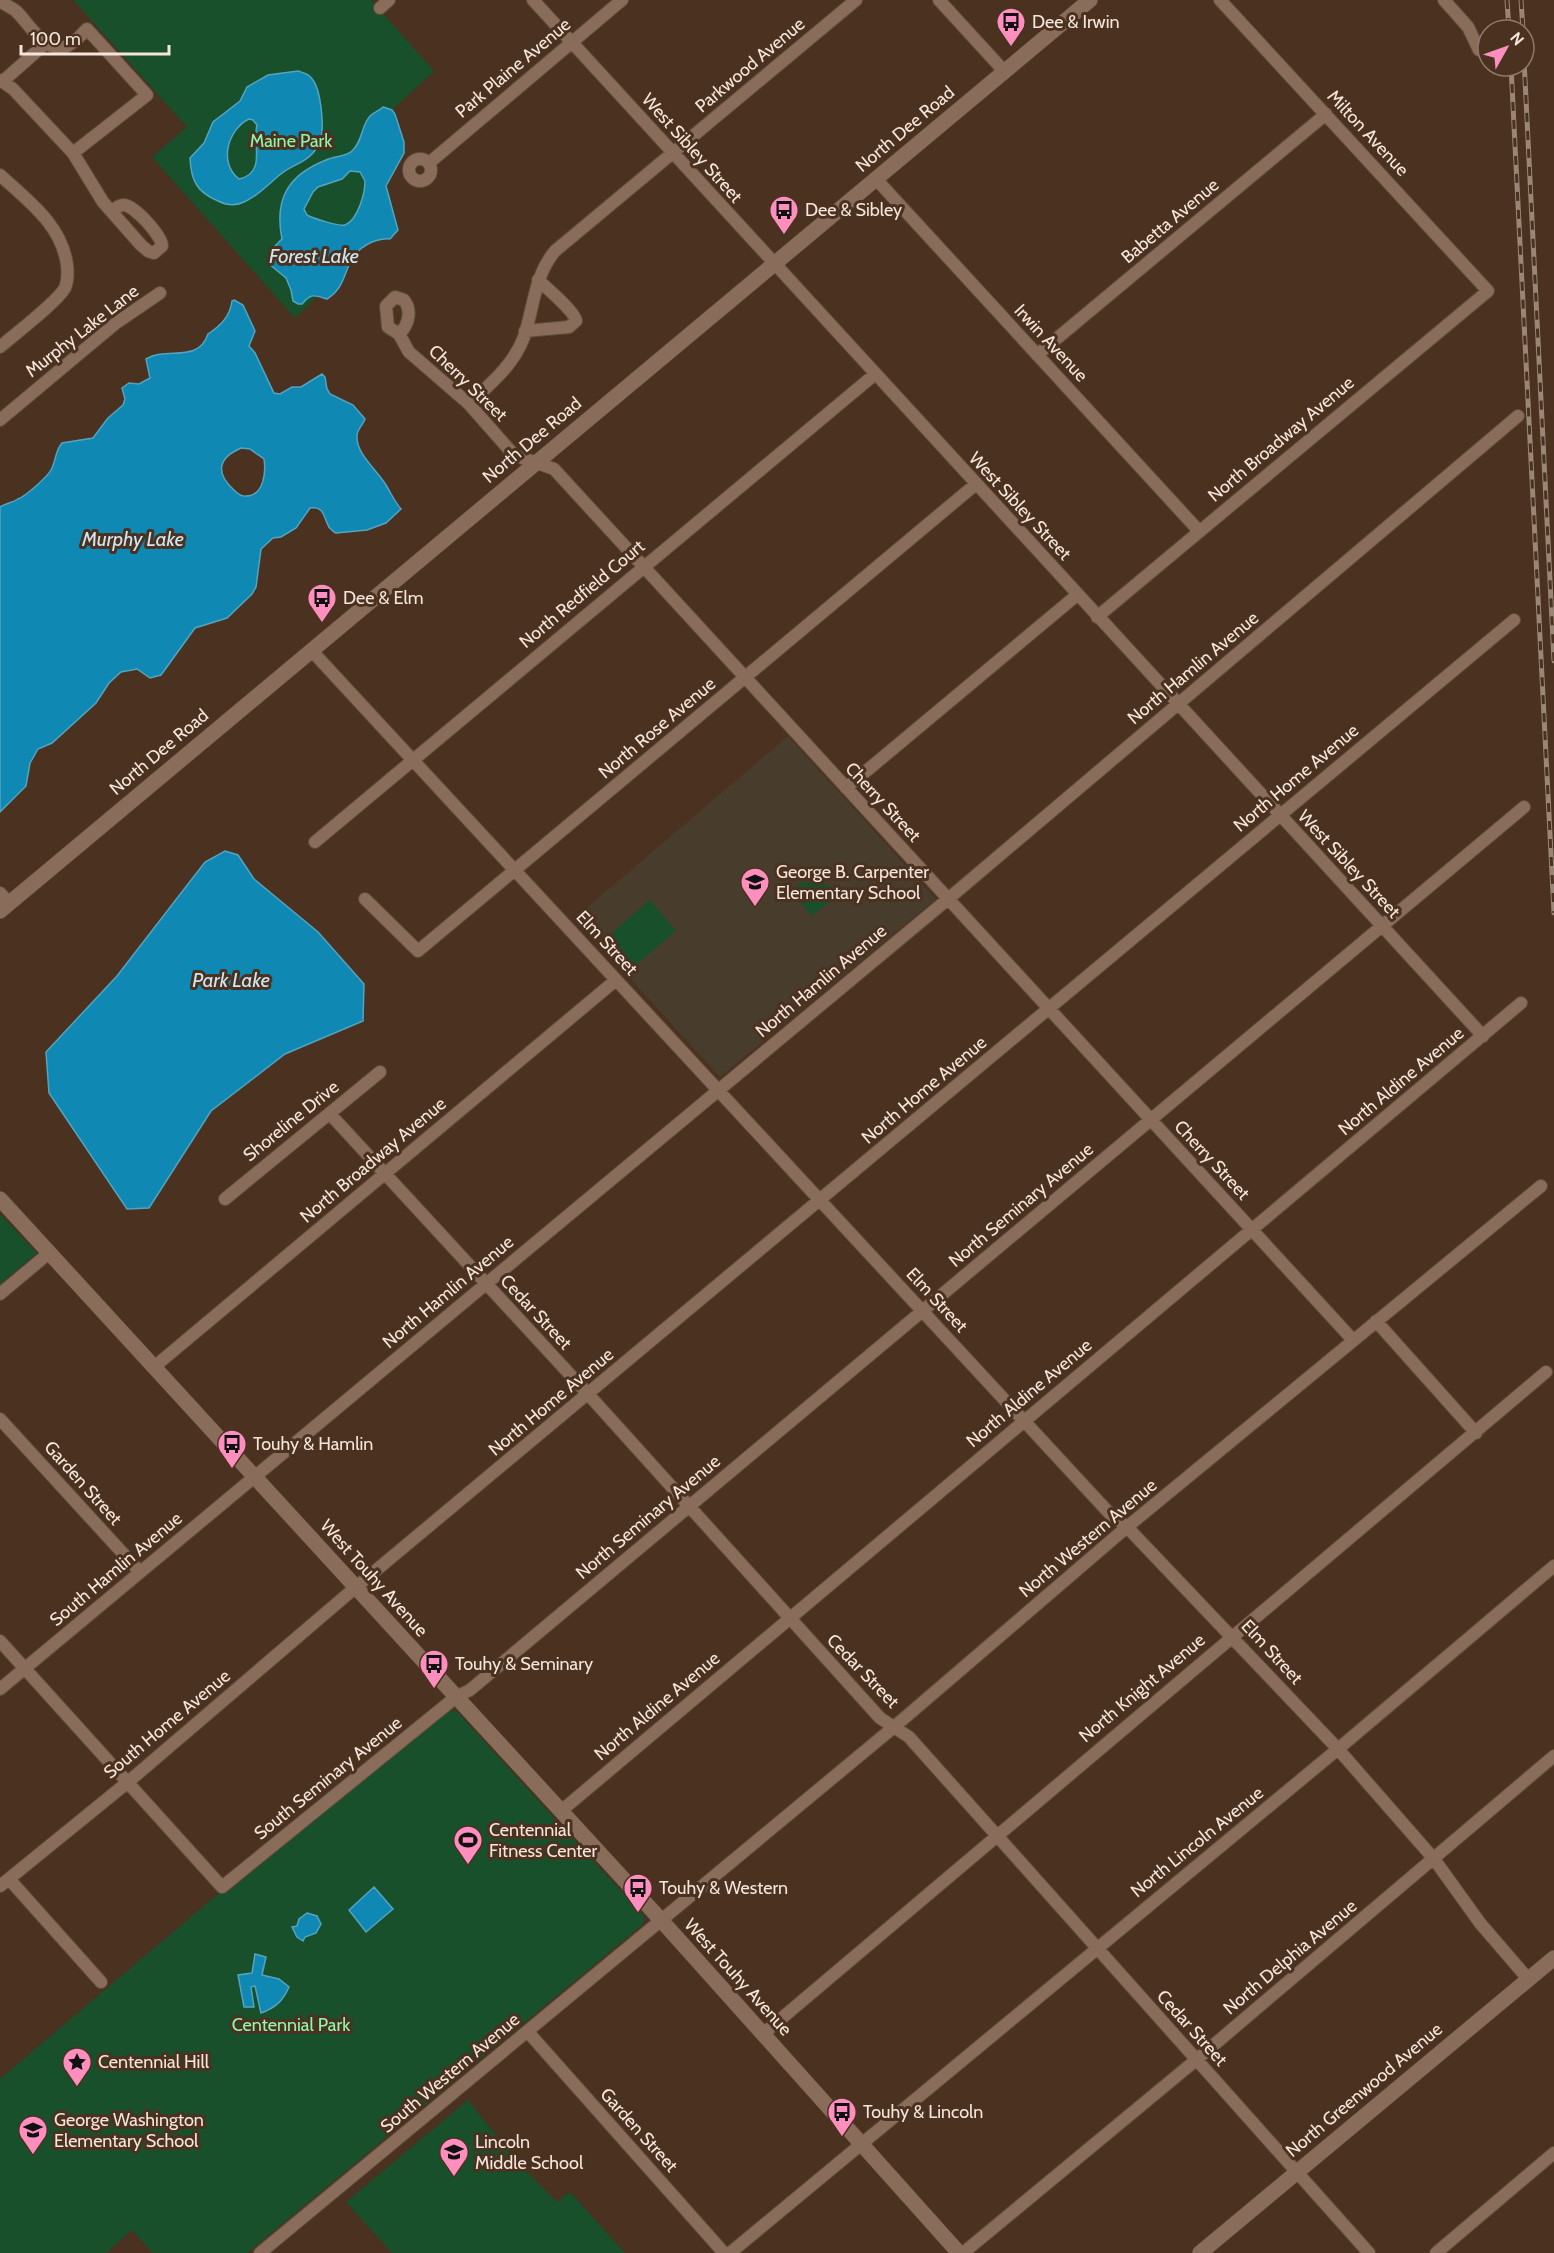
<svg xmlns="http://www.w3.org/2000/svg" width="1554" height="2253" font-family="Cabin,sans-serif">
<rect width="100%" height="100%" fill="#4a3120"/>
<path fill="#483d2d" d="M788,736L936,899L720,1077L575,918Z"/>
<path fill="#18502b" d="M73,0H371L434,71L392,110C397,116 396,121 399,128C409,155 396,162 386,186L398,230C390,244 371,238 357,251C343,264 346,288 327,299L318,296L295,318L152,157L187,127Z
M802,882L827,884L837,895L812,916L791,891Z
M650,900L676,931L631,969L605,939Z
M0,1214L37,1253L0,1284Z
M446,1710L455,1711L459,1714L643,1915L645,1919L642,1925L247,2253H153L132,2230L106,2253H0V2079L220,1892H228Z
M468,2100L516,2161L557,2202L570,2192L625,2253H392L346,2202Z"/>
<path fill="#0f88b3" stroke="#54a4bf" stroke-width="1.5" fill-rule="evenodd" d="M298,71C304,73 309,74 313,80C321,91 324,125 321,138C320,143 315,151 312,154C304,163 290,166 281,174C268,184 260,195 244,202C236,206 226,205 218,201C197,192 191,181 190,158L204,143L213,122L240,101L247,87L268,75ZM249,119L253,120L257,125C252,143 267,173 239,179C218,163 228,129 249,119Z
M383,107L392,110L395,114L404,142V153L386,186L398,230L390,239C383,238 378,240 372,242C340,256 352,284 327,299C314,295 311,293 302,304H298L293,301L291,290L286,278L269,264L271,250L282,239C274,199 288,175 326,160C334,156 346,157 352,151C363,142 361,124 371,115C375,112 380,110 383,107ZM350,171L360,172L365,181C365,193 358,220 345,225C340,227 312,218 307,215L304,209L313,192L318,187L342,179Z
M234,300L243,305L255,331L249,346L255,353L274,393L280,394L292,387H301L322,374L325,377L327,389L330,394L353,405L365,419C363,425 357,429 357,436C356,454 377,470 386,485C391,493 394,501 401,509L386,523L367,530L336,533C335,533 329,528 329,527C323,517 325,506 310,508L296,528L281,537L273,538L261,549L256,587L252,594L227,618L195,628L161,675L150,678L137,669L121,672L109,683L96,703L52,743L38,749L30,763L26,786L0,812V507C6,503 12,503 18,499C26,496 47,477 51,470C56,461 55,451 62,443L93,438L108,418L123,405L125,399L122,388L129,383L139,384L150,378L146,359C167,346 198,364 208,334C220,326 230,317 232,301ZM241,448L250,449L264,459C266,472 264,496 246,496C241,497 237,493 234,490C215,473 218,458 241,448Z
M225,851L238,855L254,879L318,932L364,984L363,1021L285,1054L211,1111L149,1208L127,1209L49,1093L46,1052L117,976L205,862Z
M374,1887L393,1909L366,1932L349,1910Z
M307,1913L317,1916L321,1924L316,1933L305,1937L303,1941L297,1937L292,1927L297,1926L299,1919Z
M255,1954L266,1957L262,1975L279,1979L289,1987C283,2001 275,2008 261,2013L255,1986L251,1987L254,2007H244L238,1975L252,1973Z"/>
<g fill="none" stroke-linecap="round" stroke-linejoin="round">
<g stroke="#624d3e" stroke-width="14">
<path id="street" d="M533,0L1483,1036
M939,0L1004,71
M1444,0L1468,27L1479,50
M0,1C5,5 11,7 16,11C29,23 47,58 69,45C75,42 82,34 87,29L147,95L73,153
M380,8L389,0
M0,80L13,89L73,153L103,202L141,245L148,251L154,253L162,246C162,236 135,206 124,205C119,205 116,208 111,211
M2,82L46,43
M409 170a11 11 0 1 1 22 0a11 11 0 1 1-22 0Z
M429,163L622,0
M0,175C28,201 62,225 67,265C68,273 68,280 65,288C56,303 15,334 0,347
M876,179L1199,531
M525,331L569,327L576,321C575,312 547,288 538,280
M399,334C409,325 412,310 404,300L395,297L386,306L388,327L399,334L409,352L469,404L514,455L554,469L1353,1340
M1037,355L1326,114
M469,404C490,384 513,366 524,337C534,307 534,276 555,251L856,0
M0,420L116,323L160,293
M1097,617L1488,291L1220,0
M311,650L1111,1515L1127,1527L1338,1749L1434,1859L1480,1923L1529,1980
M846,788L1077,595
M315,842L874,375
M0,893L9,903
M365,899L418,951L976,484
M330,1114L588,1394L880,1718L909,1737L1369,2253
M225,1199L380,1072
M0,1294L49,1253
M1376,1321L1476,1433
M154,1367L616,980
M0,1419L140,1572
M0,1641L222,1887L456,1697L470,1690L1524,807
M0,1689L948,899L1518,416
M561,1811L1521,1003
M9,1879L101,1982
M0,1886L128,1782L356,1587L1514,620
M528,2032L724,2253
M763,2034L1546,1372
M260,2253L894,1727L1127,1527L1541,1186
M730,2253L1338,1749L1554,1566
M963,2253L1196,2060L1554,1756
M1436,2253L1554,2153"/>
</g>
<g stroke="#624d3e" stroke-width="16">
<path id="secondary" d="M0,911L1090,0
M0,1199L661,1920L959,2253
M1200,2253L1554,1958"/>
</g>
<use href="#street" stroke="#896d5a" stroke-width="12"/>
<use href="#secondary" stroke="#896d5a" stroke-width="15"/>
<g stroke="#9a8677" stroke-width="5">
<path id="rail" d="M1507,0L1509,30
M1521,0L1523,30
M1524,59L1554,661
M1511,66L1554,913"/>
</g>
<use href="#rail" stroke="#4a3120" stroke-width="3" stroke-dasharray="9" stroke-linecap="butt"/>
</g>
<defs>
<g id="bus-pin" transform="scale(1.5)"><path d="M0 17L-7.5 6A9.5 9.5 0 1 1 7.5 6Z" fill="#fe8ebe" stroke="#4a3120"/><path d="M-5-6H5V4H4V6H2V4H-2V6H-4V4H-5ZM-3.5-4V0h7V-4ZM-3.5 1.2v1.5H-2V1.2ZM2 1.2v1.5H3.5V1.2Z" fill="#111"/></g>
<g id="school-pin" transform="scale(1.5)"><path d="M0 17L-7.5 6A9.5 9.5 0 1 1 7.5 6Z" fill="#fe8ebe" stroke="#4a3120"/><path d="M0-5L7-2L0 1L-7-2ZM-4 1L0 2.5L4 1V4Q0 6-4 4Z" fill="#111"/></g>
<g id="stadium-pin" transform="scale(1.5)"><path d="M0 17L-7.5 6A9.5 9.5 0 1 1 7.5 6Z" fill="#fe8ebe" stroke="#4a3120"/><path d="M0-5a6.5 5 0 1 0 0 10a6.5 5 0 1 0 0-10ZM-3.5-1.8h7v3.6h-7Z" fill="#111"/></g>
<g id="sight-pin" transform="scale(1.5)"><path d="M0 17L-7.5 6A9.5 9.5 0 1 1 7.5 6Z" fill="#fe8ebe" stroke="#4a3120"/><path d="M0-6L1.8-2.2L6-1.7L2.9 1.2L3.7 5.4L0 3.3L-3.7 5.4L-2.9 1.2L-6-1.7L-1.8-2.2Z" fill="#111"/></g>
</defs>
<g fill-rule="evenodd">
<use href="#bus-pin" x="1011" y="22"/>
<use href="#bus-pin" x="784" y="210"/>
<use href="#bus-pin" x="322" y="598"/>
<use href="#school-pin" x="755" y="882"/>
<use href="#bus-pin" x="232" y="1444"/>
<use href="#bus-pin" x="434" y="1664"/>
<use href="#stadium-pin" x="468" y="1840"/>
<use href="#bus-pin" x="638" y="1888"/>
<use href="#sight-pin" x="77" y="2062"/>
<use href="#bus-pin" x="842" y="2112"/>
<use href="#school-pin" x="33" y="2130"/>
<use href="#school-pin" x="454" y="2152"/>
</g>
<g text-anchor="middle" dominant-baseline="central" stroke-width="6" stroke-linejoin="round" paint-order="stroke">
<g font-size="18" fill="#f5e5da" stroke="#4a3120" text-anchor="start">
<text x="1032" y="22">Dee &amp; Irwin</text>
<text x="805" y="210">Dee &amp; Sibley</text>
<text x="343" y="598">Dee &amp; Elm</text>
<text x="776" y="872">George B. Carpenter<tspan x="776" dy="21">Elementary School</tspan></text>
<text x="253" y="1444">Touhy &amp; Hamlin</text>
<text x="455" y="1664">Touhy &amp; Seminary</text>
<text x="489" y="1830">Centennial<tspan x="489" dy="21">Fitness Center</tspan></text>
<text x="659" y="1888">Touhy &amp; Western</text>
<text x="98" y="2062">Centennial Hill</text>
<text x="863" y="2112">Touhy &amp; Lincoln</text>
<text x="54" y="2120">George Washington<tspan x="54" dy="21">Elementary School</tspan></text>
<text x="475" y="2142">Lincoln<tspan x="475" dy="21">Middle School</tspan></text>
</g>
<g font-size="18" fill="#f5e5da" stroke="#4a3120">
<text transform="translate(750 65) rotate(-40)">Parkwood Avenue</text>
<text transform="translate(513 68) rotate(-40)">Park Plaine Avenue</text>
<text transform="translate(905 129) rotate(-40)">North Dee Road</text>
<text transform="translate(1368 133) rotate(47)">Milton Avenue</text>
<text transform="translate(692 148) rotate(48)">West Sibley Street</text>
<text transform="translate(1170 221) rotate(-40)">Babetta Avenue</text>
<text transform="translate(82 331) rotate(-38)">Murphy Lake Lane</text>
<text transform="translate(1051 343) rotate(47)">Irwin Avenue</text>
<text transform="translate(468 383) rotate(44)">Cherry Street</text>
<text transform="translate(1281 439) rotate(-40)">North Broadway Avenue</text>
<text transform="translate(532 440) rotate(-40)">North Dee Road</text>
<text transform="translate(1020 506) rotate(47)">West Sibley Street</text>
<text transform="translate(582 594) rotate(-40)">North Redfield Court</text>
<text transform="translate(1193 668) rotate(-40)">North Hamlin Avenue</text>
<text transform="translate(657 728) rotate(-40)">North Rose Avenue</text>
<text transform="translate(159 752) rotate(-40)">North Dee Road</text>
<text transform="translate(1296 778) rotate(-40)">North Home Avenue</text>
<text transform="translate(883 802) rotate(47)">Cherry Street</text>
<text transform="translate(1349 864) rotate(47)">West Sibley Street</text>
<text transform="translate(607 943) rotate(47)">Elm Street</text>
<text transform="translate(821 981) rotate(-40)">North Hamlin Avenue</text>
<text transform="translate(1401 1081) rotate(-40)">North Aldine Avenue</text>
<text transform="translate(924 1090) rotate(-40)">North Home Avenue</text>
<text transform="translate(291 1121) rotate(-39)">Shoreline Drive</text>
<text transform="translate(373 1160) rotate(-40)">North Broadway Avenue</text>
<text transform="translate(1212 1160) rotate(47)">Cherry Street</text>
<text transform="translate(1021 1205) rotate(-40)">North Seminary Avenue</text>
<text transform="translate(448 1292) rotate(-40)">North Hamlin Avenue</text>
<text transform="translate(937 1300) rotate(47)">Elm Street</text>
<text transform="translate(536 1312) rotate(47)">Cedar Street</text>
<text transform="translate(1029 1393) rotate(-40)">North Aldine Avenue</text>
<text transform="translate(551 1402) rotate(-40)">North Home Avenue</text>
<text transform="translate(83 1483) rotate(48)">Garden Street</text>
<text transform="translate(648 1517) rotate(-40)">North Seminary Avenue</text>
<text transform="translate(1088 1538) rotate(-40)">North Western Avenue</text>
<text transform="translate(116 1569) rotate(-40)">South Hamlin Avenue</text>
<text transform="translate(374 1578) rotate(48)">West Touhy Avenue</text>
<text transform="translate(1272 1652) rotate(47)">Elm Street</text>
<text transform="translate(863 1671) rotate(46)">Cedar Street</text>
<text transform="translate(1142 1688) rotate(-40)">North Knight Avenue</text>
<text transform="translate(657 1706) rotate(-40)">North Aldine Avenue</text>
<text transform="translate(167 1724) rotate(-40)">South Home Avenue</text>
<text transform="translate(328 1778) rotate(-39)">South Seminary Avenue</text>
<text transform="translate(1197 1842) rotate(-39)">North Lincoln Avenue</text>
<text transform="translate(1290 1957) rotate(-40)">North Delphia Avenue</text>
<text transform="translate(738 1977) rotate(48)">West Touhy Avenue</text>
<text transform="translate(1192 2028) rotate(48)">Cedar Street</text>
<text transform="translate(450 2073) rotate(-40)">South Western Avenue</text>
<text transform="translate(1364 2090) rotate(-40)">North Greenwood Avenue</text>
<text transform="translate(639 2130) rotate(48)">Garden Street</text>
</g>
<g font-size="18" fill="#8ef7ab" stroke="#4a3120">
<text x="291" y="141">Maine Park</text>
<text x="291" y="2025">Centennial Park</text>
</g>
<g font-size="20" font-style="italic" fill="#d0e7f3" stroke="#4a3120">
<text x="314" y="256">Forest Lake</text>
<text x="133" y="539">Murphy Lake</text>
<text x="231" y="980">Park Lake</text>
</g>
</g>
<g transform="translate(1506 48) rotate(50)"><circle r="28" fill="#4a3120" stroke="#8e796a" stroke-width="1.5"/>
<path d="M0-4.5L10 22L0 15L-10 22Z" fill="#fe8ebe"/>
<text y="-9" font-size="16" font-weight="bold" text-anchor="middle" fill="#f5e5da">N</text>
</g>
<path d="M21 45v9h148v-9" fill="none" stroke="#f5e5da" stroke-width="3"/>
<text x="30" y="45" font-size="18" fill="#f5e5da" stroke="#4a3120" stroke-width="4.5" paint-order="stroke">100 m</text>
</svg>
